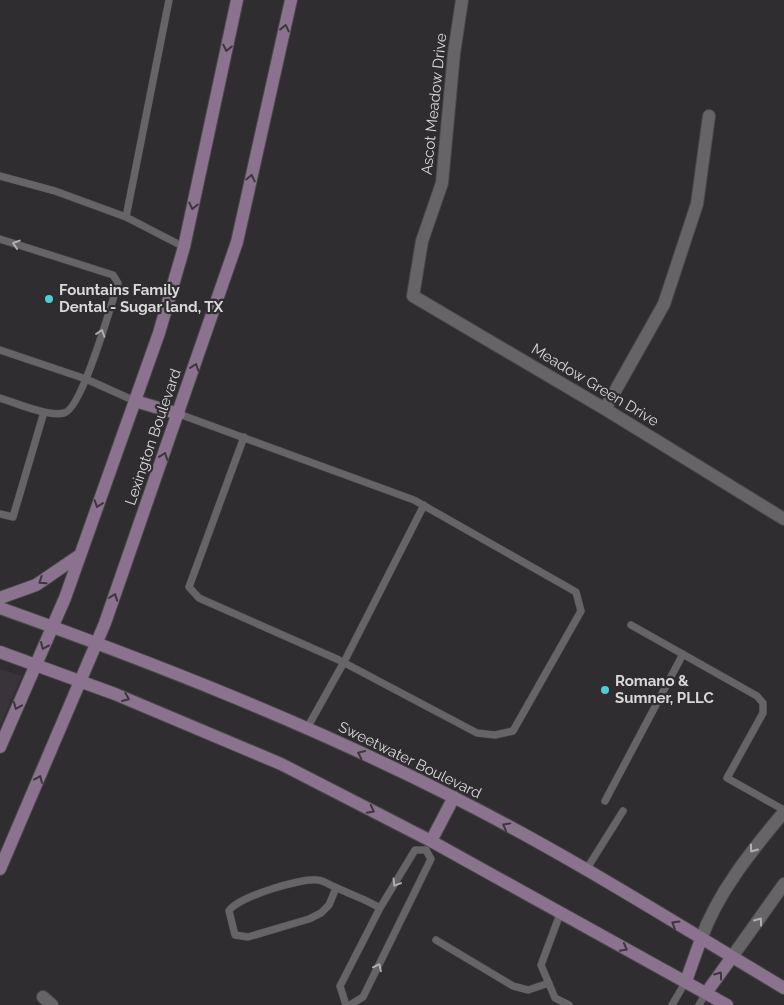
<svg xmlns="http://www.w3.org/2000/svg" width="784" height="1005" font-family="Raleway,sans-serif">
<rect width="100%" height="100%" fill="#2f2d2f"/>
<path fill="#39333a" d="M0,669L22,676L0,726Z"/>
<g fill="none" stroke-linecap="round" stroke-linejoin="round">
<g stroke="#494849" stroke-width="8">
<path id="lane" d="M0,176L55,191L126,217L184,247
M126,217L169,0
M0,239L113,275L118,283C111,305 82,409 64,413C48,417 16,403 0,398
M0,350L86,379L135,401
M179,414L414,500L576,592L581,611L513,731L495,735L477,733L339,660L199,598L189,587L244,437
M0,514L13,517L44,412
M631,625L757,696L763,703V713L727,778L784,810
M306,730L344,662L424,505
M605,801L683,654
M586,870L623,811
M336,888L329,905L321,913L309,919L248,937L235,935L229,911C237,897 301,878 317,880C324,880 329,885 335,887C351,895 364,898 380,908
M560,914L541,965L555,998L569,1005
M436,940L513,986L528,990L549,983
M346,1005L340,986L380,908L415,850H426
M350,1005L363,997L431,859L426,850
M672,1005L686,981
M699,1005L706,993"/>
</g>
<g stroke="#494849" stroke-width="14">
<path id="street" d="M462,0L454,53L442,183L422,241L413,296L605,409L784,519
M605,409L664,304L697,204L709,116
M701,939C718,892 752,850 784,812
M732,957L784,884
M43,997L52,1005"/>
</g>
<g stroke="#494849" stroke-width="14">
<path id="secondary" d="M135,401L179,414
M0,598L36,585L80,555
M0,608C154,663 307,723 453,797C567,854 675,923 784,988
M0,652L115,694L281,764L431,841L727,1005
M0,747L65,598L159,333L184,247L237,0
M431,841L454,797
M0,869L105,623L237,242L291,0
M686,981L701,939
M706,993L732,957"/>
</g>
<use href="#lane" stroke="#676467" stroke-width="7"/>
<use href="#street" stroke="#676467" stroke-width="12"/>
<use href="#secondary" stroke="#8b728f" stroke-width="12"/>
</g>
<defs><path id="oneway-chevron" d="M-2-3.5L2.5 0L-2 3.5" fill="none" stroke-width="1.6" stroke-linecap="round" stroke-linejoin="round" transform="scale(1.25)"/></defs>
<g stroke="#3d373d">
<use href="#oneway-chevron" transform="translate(285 28) rotate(-78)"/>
<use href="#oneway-chevron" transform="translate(227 48) rotate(102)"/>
<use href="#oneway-chevron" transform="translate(251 178) rotate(-77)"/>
<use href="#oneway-chevron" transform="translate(193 206) rotate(102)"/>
<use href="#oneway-chevron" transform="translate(195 367) rotate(-71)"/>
<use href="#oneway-chevron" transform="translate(164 456) rotate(-70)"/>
<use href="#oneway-chevron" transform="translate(98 504) rotate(109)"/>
<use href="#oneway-chevron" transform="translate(42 581) rotate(146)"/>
<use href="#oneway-chevron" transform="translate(114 597) rotate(-70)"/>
<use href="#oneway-chevron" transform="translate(44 646) rotate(114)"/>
<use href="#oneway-chevron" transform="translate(126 698) rotate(23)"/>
<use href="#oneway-chevron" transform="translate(17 706) rotate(113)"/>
<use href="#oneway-chevron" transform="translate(361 754) rotate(-155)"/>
<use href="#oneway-chevron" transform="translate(39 779) rotate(-67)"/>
<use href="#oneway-chevron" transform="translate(371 810) rotate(27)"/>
<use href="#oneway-chevron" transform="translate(506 826) rotate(-151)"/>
<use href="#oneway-chevron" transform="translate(675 924) rotate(-149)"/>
<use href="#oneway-chevron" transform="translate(624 948) rotate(28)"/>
<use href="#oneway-chevron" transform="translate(719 975) rotate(-54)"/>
</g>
<g stroke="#b1afb1">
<use href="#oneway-chevron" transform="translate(16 244) rotate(-162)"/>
<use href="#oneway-chevron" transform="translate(101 333) rotate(-72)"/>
<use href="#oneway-chevron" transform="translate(753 849) rotate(126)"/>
<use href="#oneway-chevron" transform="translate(396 883) rotate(121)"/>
<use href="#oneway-chevron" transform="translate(759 921) rotate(-54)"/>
<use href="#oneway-chevron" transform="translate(378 967) rotate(-64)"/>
</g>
<g fill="#51ccd4" stroke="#2f2d2f" stroke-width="2">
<circle cx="49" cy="299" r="5"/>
<circle cx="605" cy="690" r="5"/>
</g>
<g text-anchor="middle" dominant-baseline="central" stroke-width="4.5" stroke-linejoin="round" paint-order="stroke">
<g font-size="15" fill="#d9d8d9" stroke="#2f2d2f">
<text transform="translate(434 104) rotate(-84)">Ascot Meadow Drive</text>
<text transform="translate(595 385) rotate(31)">Meadow Green Drive</text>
<text transform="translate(153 437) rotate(-71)">Lexington Boulevard</text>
<text transform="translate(410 760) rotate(26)">Sweetwater Boulevard</text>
</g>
<g font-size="15" font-weight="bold" fill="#d9d8d9" stroke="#2f2d2f" text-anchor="start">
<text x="59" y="290">Fountains Family<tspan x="59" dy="17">Dental - Sugar land, TX</tspan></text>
<text x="615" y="681">Romano &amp;<tspan x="615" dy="17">Sumner, PLLC</tspan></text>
</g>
</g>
</svg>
